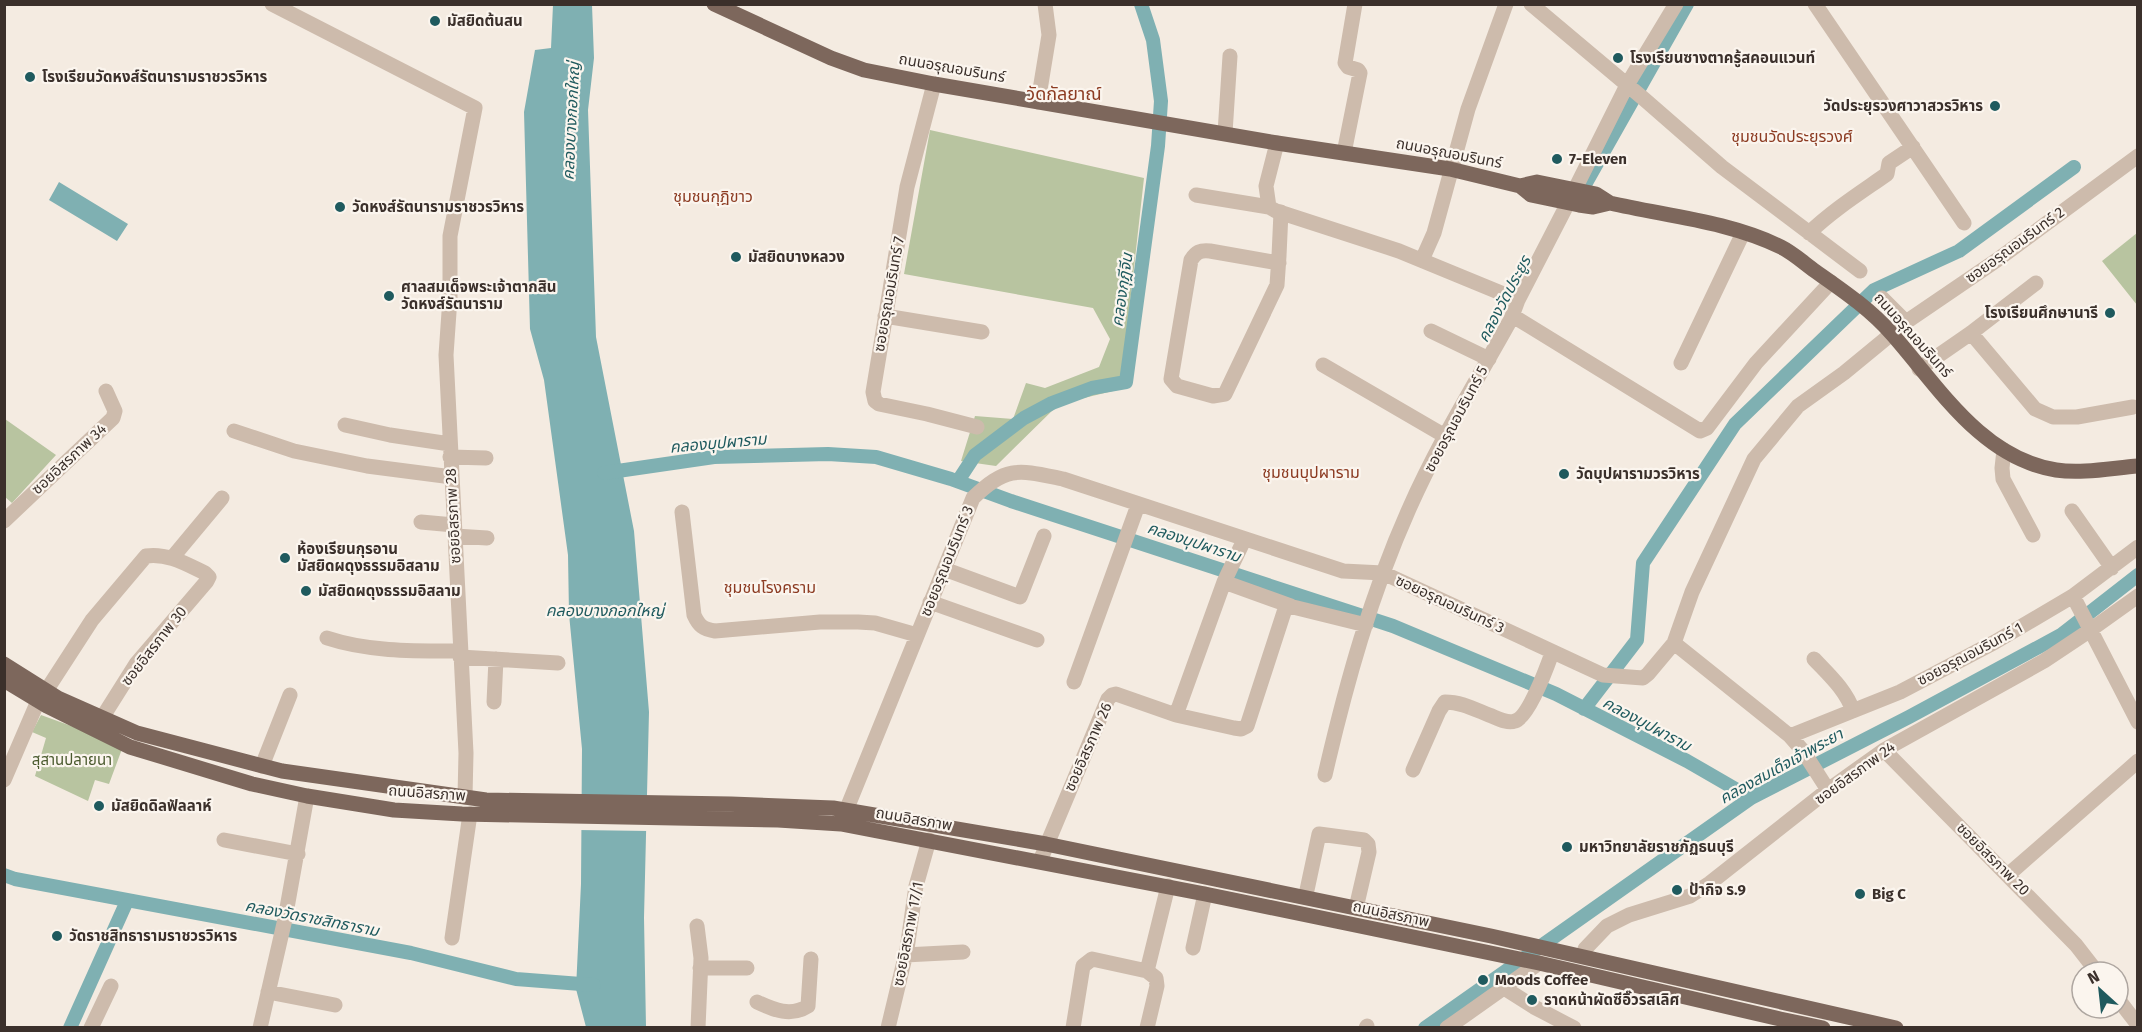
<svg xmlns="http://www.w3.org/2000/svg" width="2142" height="1032" font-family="'Fira Sans','Noto Sans Thai',sans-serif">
<rect width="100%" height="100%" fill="#f4ebe1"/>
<path fill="#b8c4a0" d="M930,130L1144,178L1122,375L1113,391L1059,404L996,466L961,461L975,416L1013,419L1026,383L1045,388L1099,367L1110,339L1093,308L904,274Z
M2137,233V305L2102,261Z
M5,419L56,455L12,503L5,497Z
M41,715L74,727L122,749L109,784L95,780L88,801L35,776L46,738L32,732Z"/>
<path fill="#7fb0b2" d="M553,5H592L594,58L588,110L596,337L634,531L649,712L644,918L646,1027H586L576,989L581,884L582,749L569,614L568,555L544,380L530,329L524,112L535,50L551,48Z
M59,182L128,224L117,241L49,200Z"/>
<path fill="#f4ebe1" d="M578,796L650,798L649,831L578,830Z"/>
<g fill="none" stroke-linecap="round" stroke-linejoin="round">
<path stroke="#7fb0b2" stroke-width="14" d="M1583,188L1687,4
M604,473L714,457L828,454L876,457L951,479L1011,501L1393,626L1556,694L1687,761L1751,798
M958,481L975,455L1024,418L1052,403L1092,388L1126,382L1158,146L1161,101L1153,40L1141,4
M1584,709L1637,640L1643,563L1735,424L1874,290L1959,251L2074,167
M4,875L15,879L411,953L516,979L594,985
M70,1028L127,901
M1425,1028L1751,798L1909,717L2061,635L2138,575"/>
<path stroke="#cdbbac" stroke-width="15" d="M272,4L475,108L450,236V298L446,355L466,753L465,797
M1531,4L1644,99L1722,167L1860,271
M1815,4L1964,223
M934,84L907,187L873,392L875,401L879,404L927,414L977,427
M1038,102L1049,35L1045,4
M1225,133L1230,56
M1277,143L1266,186L1269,207L1276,211L1399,251L1518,300
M1344,153L1360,73L1358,70L1348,67L1345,63L1355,4
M1575,189L1627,85L1676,4
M1196,195L1269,207
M1809,233C1833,210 1860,193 1887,174L1889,163L1913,147
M1422,260L1434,233L1468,109L1506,4
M1279,263L1210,251C1200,250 1196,252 1191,260L1171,379L1177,386L1213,396L1225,394L1277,285L1279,256L1281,212
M1882,298L1906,322
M885,316L982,332
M1513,316L1700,431L1707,428L1756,363L1831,282
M1431,331L1489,359
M1971,333L2035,409L2053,417H2077L2133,407
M1681,363L1743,233
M1323,365L1445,436
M1919,369L1971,333L2036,283
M345,425L390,435L450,444
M234,431L294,451L367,466L452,477
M2004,450L2002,468L2003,479L2033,535
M450,457L486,458
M2072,511L2112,568
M682,512L694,615C699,626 703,629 715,631L820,622H858L875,623L917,635
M4,521L113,418L115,411L106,391
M421,522L454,525
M455,536L487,538
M172,558L222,498
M944,569L1020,597L1044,536
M1224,582L1291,606
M2073,596L2138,722
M930,602L1037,640
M327,638C369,652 416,651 460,651
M1674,643L1790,736L1803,751L1828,790
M460,657L558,663
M1814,659C1829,675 1846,690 1853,711
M1074,682L1138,505
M46,691L92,620L146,556C168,553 186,564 205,573L209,577L207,581L136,664L102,718
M494,702L496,659
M1176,715L1234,728L1241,729L1247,726L1285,609L1289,606L1366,625
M1790,736L1900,692L1995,642L2073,596L2138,547
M1884,750L2076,945L2097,972
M262,766L290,695
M1413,770L1439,711L1445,702C1461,702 1474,709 1489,715C1497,718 1507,724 1515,721C1529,717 1547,667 1552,653
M1325,775C1346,684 1371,594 1409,509C1438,443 1476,382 1511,319L1518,300L1568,203
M4,780L38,701
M841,823L973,498C1007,465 1019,470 1063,479L1343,571L1383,573L1603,675L1643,678L1648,674L1674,643L1692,592L1754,459L1798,406L1844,373L1906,322L1997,260L2138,156
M224,840L298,854
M1040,861L1108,699L1112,695L1116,694L1176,715L1224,582L1244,540
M2009,874L2138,761
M1307,890L1319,834L1364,840L1368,844L1369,852L1356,908
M697,926L701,958L698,1028
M452,938L470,814
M1193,948L1205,894
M905,955L963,952
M1583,956L1585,949L1607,926L1629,915L1690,896L1710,883L1828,790L1884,750L2044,661L2089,631L2138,596
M700,968H747
M1147,971L1168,886
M1504,988L1534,1007L1574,1028
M268,992L335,1005
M2118,999L2138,1025
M757,1002C774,1010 791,1017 808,1006L811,959
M91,1028L111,986
M260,1028L285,919L307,796
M888,1028L907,949L916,886L929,840
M1073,1028L1083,966L1092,959L1147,971L1156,978L1157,986L1147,1028
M1366,1028L1367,1026
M1447,1028L1539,963"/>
<path stroke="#7d675c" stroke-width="15" d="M714,4L831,58L864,70L934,84L1277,143L1450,169L1520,186L1531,195L1579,205L1593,207L1610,203C1666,216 1728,221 1781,247C1793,253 1804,263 1815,271C1842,290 1869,308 1892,334C1938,386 1981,458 2056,470C2082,474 2112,468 2138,466
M1520,186L1537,182L1596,194L1610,203
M4,664L58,698L137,733L282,771L486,800L731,804L833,808L1046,844L1491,936L1896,1028
M4,680L47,706L130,747L252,784L307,796L394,810L462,814L778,820L841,824L1205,894L1539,963L1780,1019L1823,1028"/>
</g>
<g fill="#1f5a5e" stroke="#fbf5ee" stroke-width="2">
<circle cx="435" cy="21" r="6"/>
<circle cx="1618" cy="58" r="6"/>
<circle cx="30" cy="77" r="6"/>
<circle cx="1995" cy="106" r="6"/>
<circle cx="1557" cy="159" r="6"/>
<circle cx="340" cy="207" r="6"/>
<circle cx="736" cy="257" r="6"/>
<circle cx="389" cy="296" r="6"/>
<circle cx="2110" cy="313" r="6"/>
<circle cx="1564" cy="474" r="6"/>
<circle cx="285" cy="558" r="6"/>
<circle cx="306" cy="591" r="6"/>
<circle cx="99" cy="806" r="6"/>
<circle cx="1567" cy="847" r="6"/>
<circle cx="1677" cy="890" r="6"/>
<circle cx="1860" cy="894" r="6"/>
<circle cx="57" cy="936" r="6"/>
<circle cx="1483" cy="980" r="6"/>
<circle cx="1532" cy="1000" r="6"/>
</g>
<g text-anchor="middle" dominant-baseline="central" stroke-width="4.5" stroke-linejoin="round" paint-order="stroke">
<g font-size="15" font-weight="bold" fill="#3b302b" stroke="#fbf5ee" text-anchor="start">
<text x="447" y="21">มัสยิดต้นสน</text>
<text x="1630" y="58">โรงเรียนซางตาครู้สคอนแวนท์</text>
<text x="42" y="77">โรงเรียนวัดหงส์รัตนารามราชวรวิหาร</text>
<text x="1983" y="106" text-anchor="end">วัดประยุรวงศาวาสวรวิหาร</text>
<text x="1569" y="159">7-Eleven</text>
<text x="352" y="207">วัดหงส์รัตนารามราชวรวิหาร</text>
<text x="748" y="257">มัสยิดบางหลวง</text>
<text x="401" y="287">ศาลสมเด็จพระเจ้าตากสิน<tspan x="401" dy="17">วัดหงส์รัตนาราม</tspan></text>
<text x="2098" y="313" text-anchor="end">โรงเรียนศึกษานารี</text>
<text x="1576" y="474">วัดบุปผารามวรวิหาร</text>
<text x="297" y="549">ห้องเรียนกุรอาน<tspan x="297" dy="17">มัสยิดผดุงธรรมอิสลาม</tspan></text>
<text x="318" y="591">มัสยิดผดุงธรรมอิสลาม</text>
<text x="111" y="806">มัสยิดดิลฟัลลาห์</text>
<text x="1579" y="847">มหาวิทยาลัยราชภัฏธนบุรี</text>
<text x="1689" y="890">ป้ากิจ ร.9</text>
<text x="1872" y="894">Big C</text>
<text x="69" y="936">วัดราชสิทธารามราชวรวิหาร</text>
<text x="1495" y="980">Moods Coffee</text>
<text x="1544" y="1000">ราดหน้าผัดซีอิ๊วรสเลิศ</text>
</g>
<g font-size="15" fill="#3b302b" stroke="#fbf5ee">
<text transform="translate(952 68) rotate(10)">ถนนอรุณอมรินทร์</text>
<text transform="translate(1449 153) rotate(11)">ถนนอรุณอมรินทร์</text>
<text transform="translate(2015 245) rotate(-36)">ซอยอรุณอมรินทร์ 2</text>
<text transform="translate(889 294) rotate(-80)">ซอยอรุณอมรินทร์ 7</text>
<text transform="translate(1913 335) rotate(48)">ถนนอรุณอมรินทร์</text>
<text transform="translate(1456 419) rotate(-62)">ซอยอรุณอมรินทร์ 5</text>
<text transform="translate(69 459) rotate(-43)">ซอยอิสรภาพ 34</text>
<text transform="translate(453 516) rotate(-93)">ซอยอิสรภาพ 28</text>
<text transform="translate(947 561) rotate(-68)">ซอยอรุณอมรินทร์ 3</text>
<text transform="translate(1450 604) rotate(25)">ซอยอรุณอมรินทร์ 3</text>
<text transform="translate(154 646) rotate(-52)">ซอยอิสรภาพ 30</text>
<text transform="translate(1970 654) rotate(-28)">ซอยอรุณอมรินทร์ 1</text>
<text transform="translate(1088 747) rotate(-66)">ซอยอิสรภาพ 26</text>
<text transform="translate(1855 773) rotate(-36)">ซอยอิสรภาพ 24</text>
<text transform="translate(427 793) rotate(4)">ถนนอิสรภาพ</text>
<text transform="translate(914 819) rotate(10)">ถนนอิสรภาพ</text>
<text transform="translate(1993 859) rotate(45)">ซอยอิสรภาพ 20</text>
<text transform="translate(1391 914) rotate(12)">ถนนอิสรภาพ</text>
<text transform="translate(908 934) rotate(-79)">ซอยอิสรภาพ 17/1</text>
</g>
<g font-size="15" fill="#4a5a2e" stroke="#fbf5ee">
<text x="72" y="760">สุสานปลายนา</text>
</g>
<g font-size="16" font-style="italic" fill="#1f5a5e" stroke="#fbf5ee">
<text transform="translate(571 121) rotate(-87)">คลองบางกอกใหญ่</text>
<text transform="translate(1122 290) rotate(-82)">คลองกุฎีจีน</text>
<text transform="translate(1504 299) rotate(-62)">คลองวัดประยูร</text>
<text transform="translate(718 443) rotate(-5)">คลองบุปผาราม</text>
<text transform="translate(1194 542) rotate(18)">คลองบุปผาราม</text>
<text x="605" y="610">คลองบางกอกใหญ่</text>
<text transform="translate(1647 724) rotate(28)">คลองบุปผาราม</text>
<text transform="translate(1781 766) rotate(-29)">คลองสมเด็จเจ้าพระยา</text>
<text transform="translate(312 918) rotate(11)">คลองวัดราชสิทธาราม</text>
</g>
<g font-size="16" fill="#8c3b22" stroke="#fbf5ee">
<text x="1792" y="136">ชุมชนวัดประยุรวงศ์</text>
<text x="713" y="196">ชุมชนกุฎิขาว</text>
<text x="1311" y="472">ชุมชนบุปผาราม</text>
<text x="770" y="587">ชุมชนโรงคราม</text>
</g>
<g font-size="18" fill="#8c3b22" stroke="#fbf5ee">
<text x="1064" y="94">วัดกัลยาณ์</text>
</g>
</g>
<rect width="2142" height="1032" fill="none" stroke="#3b302b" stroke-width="12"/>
<g transform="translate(2100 990) rotate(333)"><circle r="28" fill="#fbf5ee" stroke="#aea6a0" stroke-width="1.5"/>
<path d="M0-4.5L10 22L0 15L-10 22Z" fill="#1f5a5e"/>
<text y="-9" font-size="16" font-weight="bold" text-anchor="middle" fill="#3b302b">N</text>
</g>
</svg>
